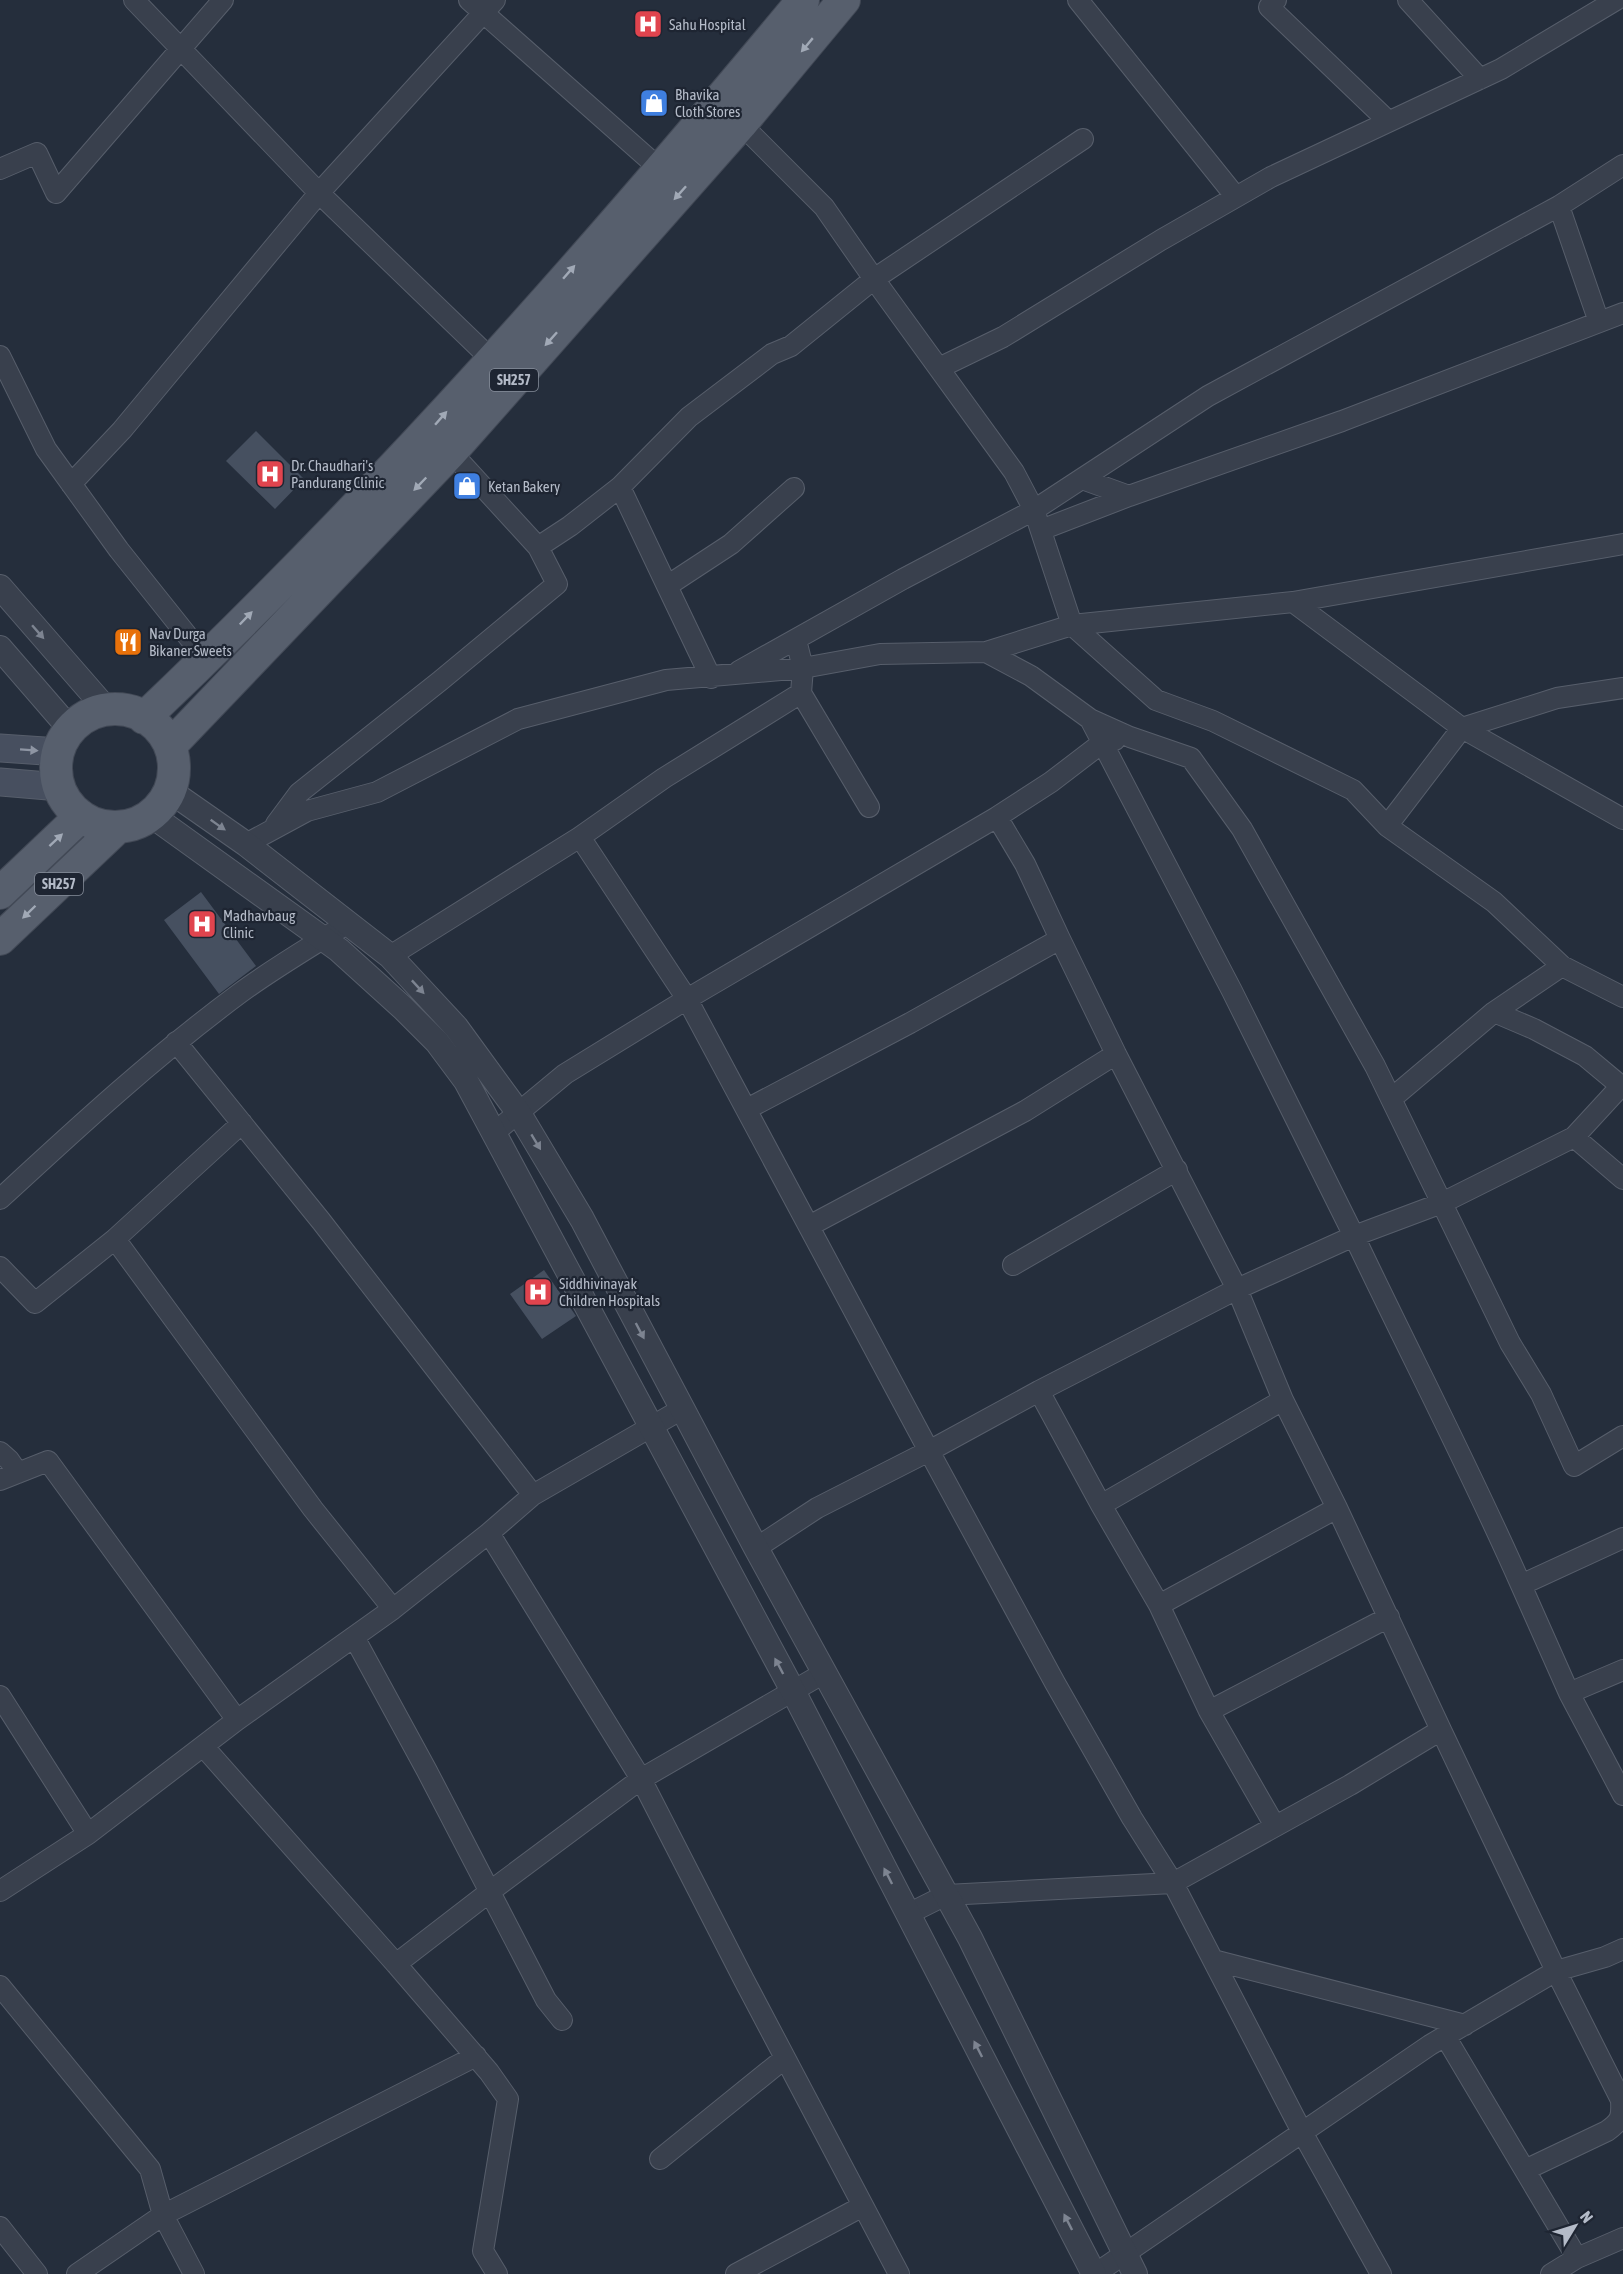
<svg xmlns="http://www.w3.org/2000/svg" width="1623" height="2274" font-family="'Asap Condensed',sans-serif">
<rect width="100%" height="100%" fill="#252e3c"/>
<path fill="#465060" d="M256,431L304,479L275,509L226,461Z
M201,892L256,966L219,994L164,920Z
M544,1270L576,1316L542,1339L510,1294Z"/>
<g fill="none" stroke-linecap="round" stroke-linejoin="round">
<g stroke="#575e6b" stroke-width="22">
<path id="minor" d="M134,0L319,193L492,360
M469,0L660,169
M1078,0L1236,197
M1276,0L1269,7L1388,121
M1408,0L1480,79
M733,116L824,207L874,279L1014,472L1034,510L903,579L739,671
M0,169L37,153L56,193L223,0
M1559,206L1599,322
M0,356L46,449L119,550L206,659
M939,368L1003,337L1161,240L1271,177L1501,69L1616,0
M1082,479L1129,496
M71,484L122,430L319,193L495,0
M620,487L667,586
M1041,530L1129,496L1342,421L1623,313
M538,547L570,526L620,487L689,417L772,354L791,346L874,279L1083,139
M1293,602L1623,544
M1072,625L1293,602L1462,728L1623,819
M1072,625L1156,700L1213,721L1353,790L1387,826
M796,640L803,668L880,654L986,652L1031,676L1090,719L1232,991L1354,1236L1237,1289L1039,1391
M986,652L1072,625L1034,510L1208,396L1559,206L1623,165
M711,678L667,586L731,544L794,488
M1623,688L1557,698L1462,728L1387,826L1494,902L1562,966L1623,997
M801,693L869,807
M1090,719L1130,737L1191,758L1242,829L1375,1066L1510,1343L1541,1394L1574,1466L1623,1436
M276,824L299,793L440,681L557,584L538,547L451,452
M580,837L687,999L929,1451L1039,1391L1101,1505L1159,1605L1209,1711L1389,1617
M246,844L307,811L377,792L518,719L666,680L803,668L801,693L664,778L580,837L390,956
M1494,1012L1562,966
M176,1042L321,1221L533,1495
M1391,1099L1494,1012L1534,1029L1585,1056L1621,1086
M747,1109L910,1023L1060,939
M495,1132L565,1074L687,999L997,817L1051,782L1102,743L1115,740
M1574,1137L1621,1086H1623
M1623,1179L1574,1137L1442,1203L1354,1236C1409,1352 1469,1467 1521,1585L1623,1538
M0,1199C78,1127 155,1056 240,993C274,968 312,946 348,923
M809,1226L1025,1111L1116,1054
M115,1239L313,1509L393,1609
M1013,1265L1177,1170
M0,1267L35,1303L115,1239L242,1123
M0,1452L9,1460L18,1473
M0,1480L48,1461L237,1720
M1101,1505L1283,1400
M489,1533L641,1779L744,1980L899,2274
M756,1548L817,1508L929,1451L1055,1683L1132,1818L1173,1883L1302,2132L1381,2274
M1521,1585L1569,1693L1623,1795
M1159,1605L1337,1508
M354,1637L427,1771L546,2000L562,2020
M1569,1693L1623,1670
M0,1696L88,1834
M1209,1711L1275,1826
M203,1746L396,1964L492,1890L641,1779L824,1673
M0,1891L88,1834L237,1720L393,1609L489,1533L533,1495L682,1409
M908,1914L946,1895L1173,1883L1350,1785L1441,1730L1337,1508L1283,1400L1237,1289L1116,1054L1060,939L1025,864L997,817
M1213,1960L1465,2025
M396,1964L489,2072L508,2099L483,2251L497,2274
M0,1986L150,2169L163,2215L77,2274
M1445,2036L1577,2258L1551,2274
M660,2159L785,2058
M1525,2170L1607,2131C1621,2121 1622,2117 1621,2100L1556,1971L1605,1957L1623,1949
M0,2227L37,2274
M1577,2258L1623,2238
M194,2274L163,2215L476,2056
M736,2274L863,2206
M1095,2274L1430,2045L1556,1971L1441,1730"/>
</g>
<g stroke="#575e6b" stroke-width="26">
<path id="tertiary" d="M0,587L107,710
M0,648L71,730
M170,791L246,844L390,956L456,1027L518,1112L582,1219L756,1548L970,1938L1135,2274
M151,815L339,950L403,1008L437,1042L466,1081L793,1691L1094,2274"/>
</g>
<g stroke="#575e6b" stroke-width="29">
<path id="secondary" d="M0,748L59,752
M0,782L60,787"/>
</g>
<g stroke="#424956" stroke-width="34">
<path id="primary" d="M56 768a59 59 0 1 1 118 0a59 59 0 1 1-118 0Z
M144,718C380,494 596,250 803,0
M170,746L451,452L741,124L844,0
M0,893L81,816
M0,939L117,828"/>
</g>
<use href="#minor" stroke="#39404d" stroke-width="20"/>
<use href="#tertiary" stroke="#39404d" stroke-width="24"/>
<use href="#secondary" stroke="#474f5f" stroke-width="27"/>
<use href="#primary" stroke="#575f6d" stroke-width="32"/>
</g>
<defs><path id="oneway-solid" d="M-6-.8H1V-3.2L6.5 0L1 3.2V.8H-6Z" transform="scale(1.5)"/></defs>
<g fill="#a1a9b6">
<use href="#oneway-solid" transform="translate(807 45) rotate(130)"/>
<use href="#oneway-solid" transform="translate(680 193) rotate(132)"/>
<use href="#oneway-solid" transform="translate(569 272) rotate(-49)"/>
<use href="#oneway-solid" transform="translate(551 339) rotate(132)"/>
<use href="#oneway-solid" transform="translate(441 418) rotate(-49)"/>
<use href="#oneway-solid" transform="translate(420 484) rotate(134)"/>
<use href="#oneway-solid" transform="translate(246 618) rotate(-46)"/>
<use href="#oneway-solid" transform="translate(56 840) rotate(-43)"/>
<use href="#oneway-solid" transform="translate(29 912) rotate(136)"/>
</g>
<g fill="#7d8491">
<use href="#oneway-solid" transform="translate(38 632) rotate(49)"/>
<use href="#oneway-solid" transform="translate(218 825) rotate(35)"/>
<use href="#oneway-solid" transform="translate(418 987) rotate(47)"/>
<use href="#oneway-solid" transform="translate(536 1142) rotate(59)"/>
<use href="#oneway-solid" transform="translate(640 1331) rotate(62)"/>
<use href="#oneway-solid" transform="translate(779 1666) rotate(-118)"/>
<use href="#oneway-solid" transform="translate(888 1876) rotate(-117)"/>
<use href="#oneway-solid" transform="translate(978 2049) rotate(-117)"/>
<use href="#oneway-solid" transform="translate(1068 2222) rotate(-117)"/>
</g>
<use fill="#8e95a3" href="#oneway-solid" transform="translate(29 750) rotate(4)"/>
<defs>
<g id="hospital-square" transform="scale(1.5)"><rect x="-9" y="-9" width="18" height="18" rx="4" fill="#e0444e" stroke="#1e2532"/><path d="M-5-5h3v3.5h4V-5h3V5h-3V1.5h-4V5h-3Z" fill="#fff"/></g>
<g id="shop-square" transform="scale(1.5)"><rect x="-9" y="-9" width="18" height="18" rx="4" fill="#3f7fe0" stroke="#1e2532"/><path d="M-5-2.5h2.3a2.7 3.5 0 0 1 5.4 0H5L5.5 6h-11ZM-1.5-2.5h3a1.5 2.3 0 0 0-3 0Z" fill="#fff"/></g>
<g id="restaurant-square" transform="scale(1.5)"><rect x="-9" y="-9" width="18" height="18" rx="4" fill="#e8710a" stroke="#1e2532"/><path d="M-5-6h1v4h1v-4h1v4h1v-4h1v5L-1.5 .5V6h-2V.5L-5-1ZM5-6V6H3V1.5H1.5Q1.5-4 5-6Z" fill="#fff"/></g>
</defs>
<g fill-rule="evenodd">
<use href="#hospital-square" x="648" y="24"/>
<use href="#shop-square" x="654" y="103"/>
<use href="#hospital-square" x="270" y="474"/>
<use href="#shop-square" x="467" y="486"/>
<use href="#restaurant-square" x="128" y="642"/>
<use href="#hospital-square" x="202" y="924"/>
<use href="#hospital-square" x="538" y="1292"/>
</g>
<g text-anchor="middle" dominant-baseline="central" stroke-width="4.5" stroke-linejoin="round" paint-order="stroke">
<g fill="#1e2532" stroke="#878e9b" stroke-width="1.5">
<rect x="490" y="369" width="48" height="22" rx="4.5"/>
<rect x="35" y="873" width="48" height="22" rx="4.5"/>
</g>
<g font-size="14" font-weight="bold" fill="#b4bbc8">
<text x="514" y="380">SH257</text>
<text x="59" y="884">SH257</text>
</g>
<g font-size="15" fill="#b4bbc8" stroke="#1e2532" text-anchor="start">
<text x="669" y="24">Sahu Hospital</text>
<text x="675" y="94">Bhavika<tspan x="675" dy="17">Cloth Stores</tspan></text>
<text x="291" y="465">Dr. Chaudhari's<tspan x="291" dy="17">Pandurang Clinic</tspan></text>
<text x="488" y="486">Ketan Bakery</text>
<text x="149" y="633">Nav Durga<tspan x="149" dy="17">Bikaner Sweets</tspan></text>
<text x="223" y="915">Madhavbaug<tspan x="223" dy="17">Clinic</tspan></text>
<text x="559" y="1283">Siddhivinayak<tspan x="559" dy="17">Children Hospitals</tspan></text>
</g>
</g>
<g transform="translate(1575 2226) rotate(52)" stroke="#1e2532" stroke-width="4.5" paint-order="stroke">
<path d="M0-4.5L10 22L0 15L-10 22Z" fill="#b4bbc8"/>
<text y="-9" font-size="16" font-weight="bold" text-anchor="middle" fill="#b4bbc8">N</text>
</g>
</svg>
